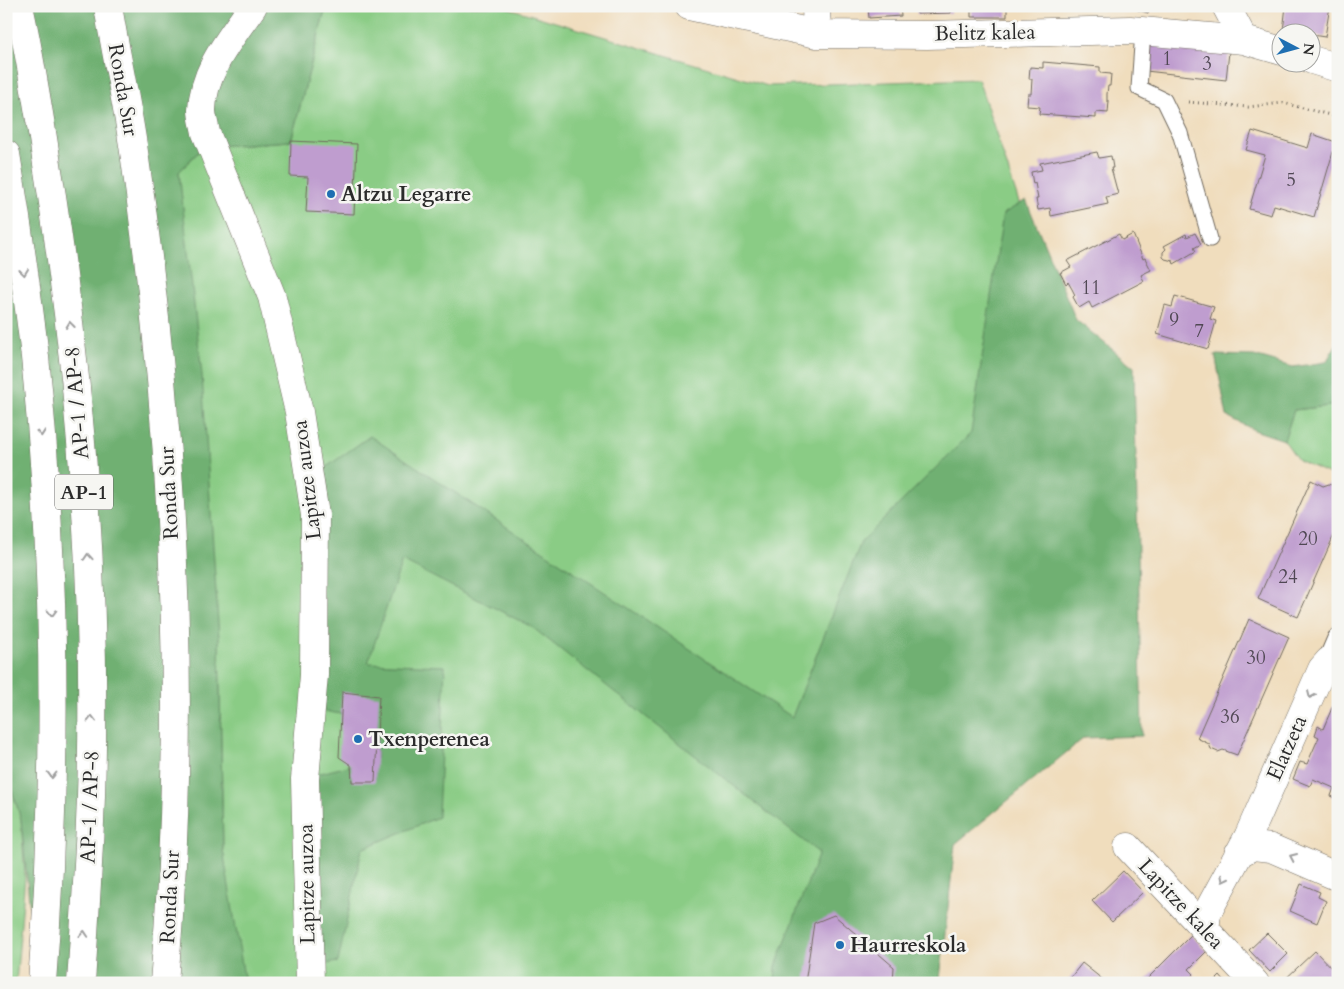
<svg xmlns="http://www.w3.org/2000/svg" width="1344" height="989" font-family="Cardo,serif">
<rect width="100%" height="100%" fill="#f6f6f2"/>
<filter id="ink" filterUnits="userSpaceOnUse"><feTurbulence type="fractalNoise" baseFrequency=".02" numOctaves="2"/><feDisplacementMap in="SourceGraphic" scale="10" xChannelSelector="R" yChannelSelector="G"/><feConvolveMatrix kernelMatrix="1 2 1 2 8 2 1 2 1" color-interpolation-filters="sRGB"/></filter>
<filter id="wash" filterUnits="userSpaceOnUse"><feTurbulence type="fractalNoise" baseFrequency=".0096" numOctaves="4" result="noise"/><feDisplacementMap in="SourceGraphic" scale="20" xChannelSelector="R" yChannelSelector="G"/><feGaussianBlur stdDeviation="1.12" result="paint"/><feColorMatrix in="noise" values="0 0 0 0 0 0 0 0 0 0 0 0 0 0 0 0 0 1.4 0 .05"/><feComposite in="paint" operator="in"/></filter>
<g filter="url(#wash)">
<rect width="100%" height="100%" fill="#f0ddbd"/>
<path fill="#8acc85" stroke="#5a7c58" d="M326,6H502L768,86L978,79L1065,341L805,983H241L223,850L219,639L179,172L203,147L291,141Z
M1338,405V478L1298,460L1284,440L1294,410Z
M6,771L21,819L25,876L16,983H6Z"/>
<path fill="#6fb072" stroke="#4d6e4e" d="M6,6H326L291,141L203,147L179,172L202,375L219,639L223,850L245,983H37L21,819L6,771Z
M1026,200L1076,320L1134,367L1142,736L1084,738L955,844L940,979L942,983H775L776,966L819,853L532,627L402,561L368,663L445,666L438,817L362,849L338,962L315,966L301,778L376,759L377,721L309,708L304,483L370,436L792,717L861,542L971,433L1003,214Z
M1338,342V405L1294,410L1284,440L1254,430L1227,416L1215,355L1254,356L1293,367L1326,362Z"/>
<g id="blocks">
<path fill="#bf9dcf" d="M868,6H900L901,16L869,18Z
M916,6H951V13L917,14Z
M971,6H1007V17H971Z
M1125,6H1150L1148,13Z
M1286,6H1330L1325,37L1312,35V32L1283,31Z
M1149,43L1229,52L1226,80L1146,71Z
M1043,62L1100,67V73L1111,74L1110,86H1108L1107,94V101H1109L1108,113L1096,112V118L1039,114L1040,107L1027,106L1028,94H1031L1032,79H1029L1030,67L1043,68Z
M1252,131L1308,148L1312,134L1336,142L1314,217L1274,205L1271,215L1249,209L1265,155L1246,150Z
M291,141L357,144L354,214L306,212L308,177L290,176Z
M1097,152L1099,158L1111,156L1113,168H1111L1118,194L1106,197L1108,204L1051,216L1050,208L1038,210L1036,199H1038L1035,183L1033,184L1031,172L1042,170L1040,163Z
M1195,233L1201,244L1194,248L1196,251L1174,264L1173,261L1165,259L1163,257V252L1166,249L1164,246L1186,234L1187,237Z
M1119,234L1122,240L1133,234L1143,259L1145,258L1151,270L1141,275L1144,281L1092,308L1089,302L1079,308L1073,297L1075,295L1072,289L1068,282L1066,284L1060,273L1071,267L1067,261Z
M1175,296L1214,307L1210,319L1216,321L1208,349L1157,334L1165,305L1172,307Z
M1311,480L1323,486L1329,484L1336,487L1338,493V526L1298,617L1258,599Z
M1249,619L1289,637L1237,755L1223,750L1218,752L1211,749L1209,744L1197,738Z
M342,692L379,696L375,782H352L351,765L339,757Z
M1338,694V799L1331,796L1334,788L1313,779L1310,786L1293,779L1300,762L1307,764L1319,737L1315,735L1318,726L1323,729Z
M1123,871L1143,892L1112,922L1092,901Z
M1301,884L1320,892L1318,897L1326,901L1317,923L1290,911Z
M834,915L894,967L893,983H805L814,923Z
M1267,933L1288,954L1270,972L1249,950Z
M1191,935L1207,951L1189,969L1194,974L1186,983H1145L1144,982Z
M1315,951L1336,973L1327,983H1281Z
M1082,963L1107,983L1067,982Z
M1220,976L1226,983H1213Z"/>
</g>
</g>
<g filter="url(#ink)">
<use href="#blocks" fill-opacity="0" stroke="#70695e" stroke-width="1"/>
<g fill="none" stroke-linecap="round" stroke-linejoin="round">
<g stroke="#70695e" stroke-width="17">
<path id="service" d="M1143,31L1139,88L1164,100L1180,133L1210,239"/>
</g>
<g stroke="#70695e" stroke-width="24">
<path id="pedestrian" d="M1329,661L1338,640"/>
</g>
<g stroke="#70695e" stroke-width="29">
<path id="minor" d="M253,6C231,38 203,70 202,110C202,117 205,126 206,133L272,297L299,412L315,515L314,675L305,779L310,983
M689,6L817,34L927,35L1130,30L1244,40L1282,51
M816,6L817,34
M1226,6L1244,40
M1312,60L1338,68
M1128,847L1255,983
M1238,854L1253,846L1271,848L1338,877
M1205,931L1207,913L1248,837L1322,669L1329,661L1338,657"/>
</g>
<g stroke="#70695e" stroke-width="29">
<path id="secondary" d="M108,6C116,55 127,103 134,152C174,425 188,708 164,983"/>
</g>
<g stroke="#70695e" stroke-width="29">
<path id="motorway" d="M19,6C33,69 42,132 52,196C82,394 97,595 91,796C89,858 85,920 81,983
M6,154C17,221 27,289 35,357C56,565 58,774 42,983"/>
</g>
<path stroke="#70695e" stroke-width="3" stroke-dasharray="1 4" stroke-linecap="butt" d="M1188,102L1248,107L1283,103L1338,117"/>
<use href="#service" stroke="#fff" stroke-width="15"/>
<use href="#pedestrian" stroke="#fff" stroke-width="22"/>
<use href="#minor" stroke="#fff" stroke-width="28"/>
<use href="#secondary" stroke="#fff" stroke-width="28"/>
<use href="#motorway" stroke="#fff" stroke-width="28"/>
</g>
<defs><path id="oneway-chevron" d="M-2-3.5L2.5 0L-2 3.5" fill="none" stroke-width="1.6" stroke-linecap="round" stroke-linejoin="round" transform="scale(1.25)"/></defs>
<g stroke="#a0a0a0">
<use href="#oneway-chevron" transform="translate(24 272) rotate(83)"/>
<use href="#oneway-chevron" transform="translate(70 325) rotate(-97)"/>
<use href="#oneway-chevron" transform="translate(41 433) rotate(85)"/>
<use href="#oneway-chevron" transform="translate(88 557) rotate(-94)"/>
<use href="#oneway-chevron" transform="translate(52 613) rotate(89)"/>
<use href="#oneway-chevron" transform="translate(1311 695) rotate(114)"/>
<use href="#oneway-chevron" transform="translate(92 719) rotate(-90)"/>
<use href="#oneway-chevron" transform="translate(52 775) rotate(91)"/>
<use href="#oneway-chevron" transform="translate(1293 857) rotate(-156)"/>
<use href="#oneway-chevron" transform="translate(1224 879) rotate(117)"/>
<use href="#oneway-chevron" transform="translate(84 934) rotate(-86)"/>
</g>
</g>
<g fill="#1f6fb2" stroke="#f6f6f2" stroke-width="2">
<circle cx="331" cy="194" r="5"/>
<circle cx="358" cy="739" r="5"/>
<circle cx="840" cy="945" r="5"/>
</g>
<g text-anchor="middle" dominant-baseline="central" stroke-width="5" stroke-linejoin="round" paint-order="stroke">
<g font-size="19" fill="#504854">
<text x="1167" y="59">1</text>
<text x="1207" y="64">3</text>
<text x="1291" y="180">5</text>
<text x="1091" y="288">11</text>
<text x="1174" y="320">9</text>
<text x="1199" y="331">7</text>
<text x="1308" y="539">20</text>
<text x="1288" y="577">24</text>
<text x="1256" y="658">30</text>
<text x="1230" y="717">36</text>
</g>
<rect fill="#f6f6f2" stroke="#686867" stroke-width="1" x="55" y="474.5" width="58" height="35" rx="4"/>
<g font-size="20" font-weight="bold" fill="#2b2b2b">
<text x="84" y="492">AP-1</text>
</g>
<g font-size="21" fill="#2b2b2b" stroke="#f6f6f2">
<text transform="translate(985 33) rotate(-1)">Belitz kalea</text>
<text transform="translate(123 90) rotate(80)">Ronda Sur</text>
<text transform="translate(77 403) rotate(-95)">AP-1 / AP-8</text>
<text transform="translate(307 480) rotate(-97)">Lapitze auzoa</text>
<text transform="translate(169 493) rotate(-93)">Ronda Sur</text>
<text transform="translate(1287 748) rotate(-66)">Elatzeta</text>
<text transform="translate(90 807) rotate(-88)">AP-1 / AP-8</text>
<text transform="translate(307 884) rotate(-91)">Lapitze auzoa</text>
<text transform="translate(170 897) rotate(-87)">Ronda Sur</text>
<text transform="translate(1181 904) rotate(47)">Lapitze kalea</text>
</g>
<g font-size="21" font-weight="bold" fill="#2b2b2b" stroke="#f6f6f2" text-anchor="start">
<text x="341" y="194">Altzu Legarre</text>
<text x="368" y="739">Txenperenea</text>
<text x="850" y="945">Haurreskola</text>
</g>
</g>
<rect width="1344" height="989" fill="none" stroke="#f6f6f2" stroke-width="25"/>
<g transform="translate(1296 48) rotate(96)"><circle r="24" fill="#f6f6f2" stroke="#a5a5a2"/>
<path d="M0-4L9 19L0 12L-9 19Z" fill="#1f6fb2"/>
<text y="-8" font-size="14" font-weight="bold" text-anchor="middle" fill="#2b2b2b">N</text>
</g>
</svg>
